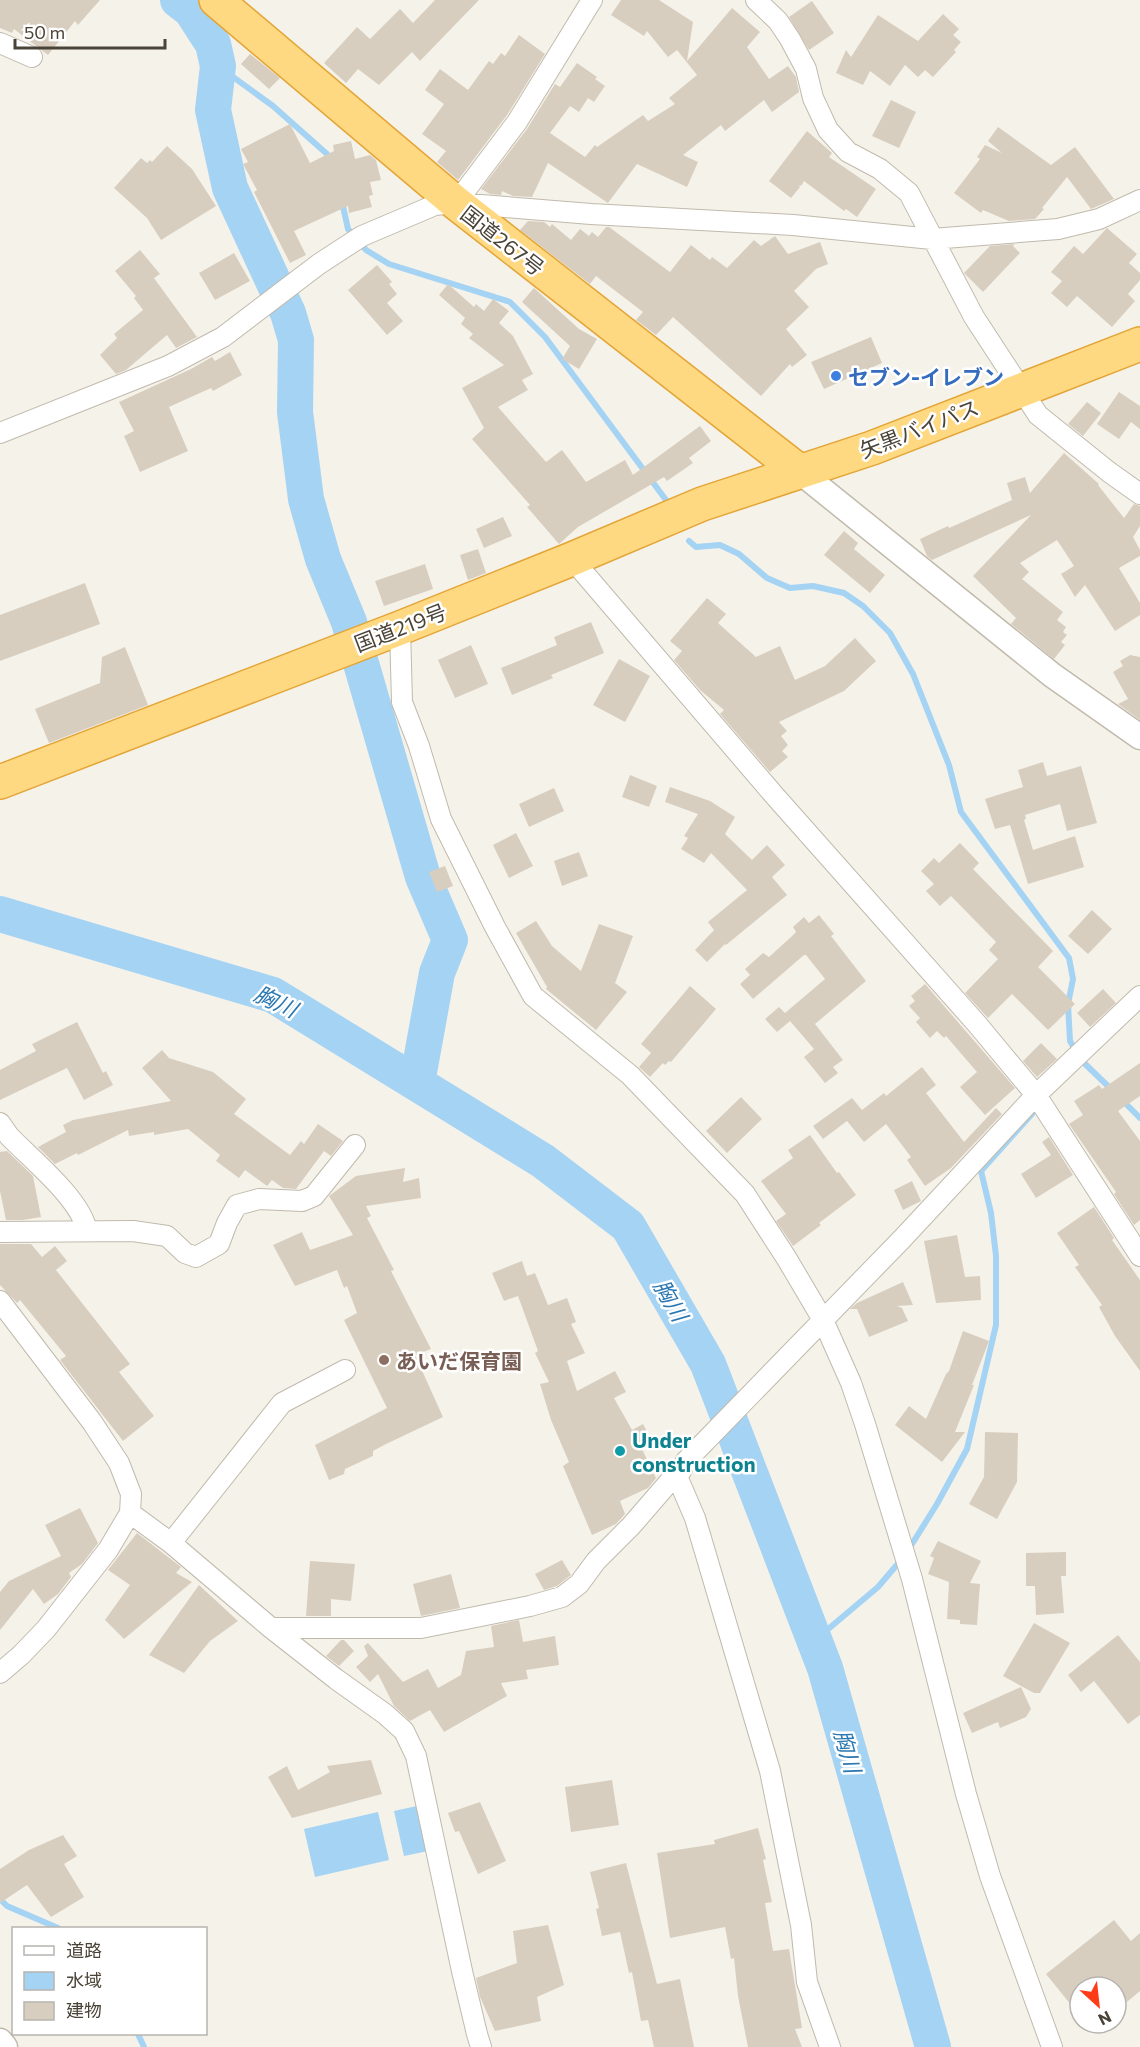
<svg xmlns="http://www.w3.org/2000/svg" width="1140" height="2047" font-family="Commissioner,'Noto Sans JP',sans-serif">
<rect width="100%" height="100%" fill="#f5f2ea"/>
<path fill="#a5d3f3" d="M417,1806L428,1851L404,1856L394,1811Z
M378,1812L389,1860L315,1877L304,1829Z"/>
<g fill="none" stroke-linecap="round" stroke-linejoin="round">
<path stroke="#a5d3f3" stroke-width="6" d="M218,66L273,106L327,154L329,160
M342,202L348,229L366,250L389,264L510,302L545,337L666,500
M689,541L696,547L720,545L739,554L767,578L790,588L813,586L844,593L863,606L890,633L913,674L949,765L961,812L1069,958L1073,979L1068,1004L1070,1041L1081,1060L1112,1090
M1121,1099L1140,1118
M907,1552L937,1504L967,1449L996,1325V1256L991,1213L981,1171L1040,1105
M814,1641L878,1587L901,1560
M0,1899L7,1906L58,1928
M138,2034L144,2047"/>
<path stroke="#a5d3f3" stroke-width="36" d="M178,0L191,10L213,44L218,66L213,110L230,188L288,313L296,340L295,412L306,499L323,559L349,622L423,877L450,940L437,973L417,1083
M0,914L273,995L543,1161L628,1226L708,1364L825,1668L933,2047"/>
</g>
<path fill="#d8cebf" d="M0,0H100L78,25L75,21L48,55L14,29L12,33L0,28Z
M435,0H479L420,61L412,52L379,85L358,69L346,83L324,63L357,27L370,39L400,9L413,23Z
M621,0H659L693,22L687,61L732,8L760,32L747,47L769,79L788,66L796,77L799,92L772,112L764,100L725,131L721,125L683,155L698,162L687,187L637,164L608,203L548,163L532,197L513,196L502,191L501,195L490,194L481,189L527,129L555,84L560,87L577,63L597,77L595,79L605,86L594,102L588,98L579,112L570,106L550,133L585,157L595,145L597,147L643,115L648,121L675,104L669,98L697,75L677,50L668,57L647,31L644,36L611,15Z
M812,1L834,33L809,50L789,17Z
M943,14L959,29L953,35L961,42L954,50L956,52L933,77L925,70L918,77L905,65L890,86L870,71L863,85L836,73L846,50L851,57L878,15L918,41Z
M519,35L545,54L507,115L458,180L437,162L446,151L422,134L444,104L425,90L440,69L468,90L489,61L493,64L501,53L505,56Z
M250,54L280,78L269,89L241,64Z
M891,100L916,112L899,148L872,136Z
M290,124L310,163L334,151L333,145L351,141L355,159L370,155L376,160L381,180L370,182L373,195L369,196L372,207L349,213L348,206L294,231L306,255L290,263L254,192L257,190L243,164L248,162L241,149Z
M998,127L1051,165L1075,147L1114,199L1091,209L1067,177L1042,208L1044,209L1035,219L1009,221L983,210L981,213L954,193L980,159L977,157L985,145L1002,153L988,141Z
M807,131L832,153L829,157L876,189L857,217L846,209L844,211L804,181L801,186L799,185L800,187L791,198L769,181Z
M167,146L192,169L216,206L161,240L147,218L114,188L141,158L147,163L150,160L152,162Z
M528,221L544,222L550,227L552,224L571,240L580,229L589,236L592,232L598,237L606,227H609L670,272L691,245L710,260L712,257L727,268L754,240L761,246L775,236L788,254L820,242L828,264L816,269L794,291L809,307L786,329L807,355L792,367L790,364L761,396L673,317L656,335L636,320L643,312L596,276L590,284L520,230Z
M1107,228L1137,254L1129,263L1140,273V280L1128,294L1135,301L1112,327L1077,296L1067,307L1051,293L1062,281L1051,272L1074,246L1083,254Z
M1014,244L1013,246L1020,253L983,292L964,273L990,246Z
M140,250L160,274L154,278L197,337L176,348L167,335L126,370L116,374L100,355L117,338L114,334L143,310L134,298L136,296L115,271Z
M234,253L250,281L215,300L199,273Z
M377,265L392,282L389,284L397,294L387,303L403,321L387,335L348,290Z
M448,284L474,307L476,304L484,311L493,299L509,311L499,323L513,336L533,374L522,380L528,390L498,407L546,462L562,450L586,482L625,460L633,475L700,426L711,441L689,458L693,463L667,481L664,477L578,527L559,544L527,507L530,505L472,439L484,428L462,388L504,365L469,338L473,334L461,324L465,318L439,295Z
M534,288L579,329L597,339L579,369L562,359L570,346L522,302Z
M871,337L882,363L824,389L811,362Z
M230,352L242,375L213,391L211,388L169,407L188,451L140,472L124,436L134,431L119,402L191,369L212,357L215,361Z
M1119,392L1140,406V429L1131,422L1119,439L1097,424Z
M1087,402L1101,413L1083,436L1068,424Z
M1064,453L1099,484L1098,485L1124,518L1134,504L1140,506V526L1133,537L1140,550V556L1119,568L1140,603V615L1115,631L1085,585L1075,597L1061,574L1074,566L1057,540L1020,563L1029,572L1022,579L1063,612L1057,620L1066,627L1063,632L1067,635L1061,642L1065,645L1054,659L1011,624L1016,618L973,576L1031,515L932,560L927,556L920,539L948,526L949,528L1012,500L1007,483L1025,477L1030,493Z
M503,517L512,536L484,548L476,529Z
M844,531L858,543L854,549L885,575L870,593L824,555Z
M478,549L486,573L468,580L460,555Z
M425,564L433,589L384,606L375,581Z
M85,583L100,624L0,661V615Z
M707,598L726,614L718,623L756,657L780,646L795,680L825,666L855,638L876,661L844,691L779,722L787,731L781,736L788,745L782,751L788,757L770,772L720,714L724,710L700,690L674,660L682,651L670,641Z
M591,622L604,653L551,675L553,678L512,695L501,668L557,645L554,637Z
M471,645L488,684L455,698L438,660Z
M125,647L148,705L49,743L35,709L100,683L102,657Z
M1130,655L1140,657V720L1118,704L1128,699L1113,672L1123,666L1120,661Z
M619,659L650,676L625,722L593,705Z
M1043,762L1047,776L1081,766L1097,823L1067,831L1060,804L1025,815L1026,819L1024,820L1033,850L1075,836L1084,867L1028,884L1010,825L995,829L985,799L1023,787L1018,770Z
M630,775L657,786L649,807L622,797Z
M670,787L710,801L735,817L725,834L752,860L767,845L785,865L772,877L787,895L726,945L725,944L707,962L695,950L714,930L708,922L747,890L711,853L704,863L681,849L688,838L684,836L698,814L665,802Z
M554,788L564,811L529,827L519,804Z
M516,833L533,866L509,878L493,845Z
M960,843L979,863L973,869L1053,951L1038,967L1075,1004L1048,1030L1012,994L988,1018L965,993L998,959L989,950L996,942L951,896L940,906L926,891L934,884L921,871L934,858L939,863Z
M579,852L588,876L562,886L554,861Z
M445,866L453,886L437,892L429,872Z
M1092,910L1112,929L1088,954L1068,936Z
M819,915L834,934L831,936L866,981L815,1024L843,1060L833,1067L838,1073L825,1083L804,1057L814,1049L790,1021L777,1032L765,1019L779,1007L785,1013L825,979L806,955H804L753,999L740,984L750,975L745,969L763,953L769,957L791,937L796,932L793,927L804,917L809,923Z
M536,921L552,946L581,971L599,924L633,936L615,983L627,992L596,1030L546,989L547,987L516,933Z
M925,984L1015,1088L985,1115L960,1087L977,1072L946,1036L944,1038L937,1031L930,1038L916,1022L920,1018L909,1006L915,1001L911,996Z
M690,986L716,1009L671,1062L669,1061L665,1065L663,1063L650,1077L639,1067L651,1053L641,1044Z
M1103,989L1116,1003L1090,1027L1077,1013Z
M77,1022L103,1073L106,1071L113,1085L84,1100L67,1068L0,1100V1070L36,1051L32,1044Z
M1041,1043L1057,1059L1037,1077L1023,1061Z
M162,1050L169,1058L213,1072L246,1099L234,1114L290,1155L301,1141L304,1144L318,1124L343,1141L331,1156L324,1151L296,1189L283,1188L272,1180L267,1186L245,1170L239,1178L216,1161L220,1155L188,1129L154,1135V1132L129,1136L128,1130L78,1155L77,1153L55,1164L38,1147L66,1132L63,1125L73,1120L171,1101L142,1068Z
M1140,1063V1096L1118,1111L1140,1141V1220L1134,1225L1114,1194L1116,1192L1069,1124L1083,1115L1074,1101L1099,1085L1102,1089Z
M922,1067L936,1085L926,1093L964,1142L996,1108L1002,1114L951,1168L925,1186L907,1160L911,1157L886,1124L864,1142L847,1121L823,1139L813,1126L852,1098L862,1110L884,1093L886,1096Z
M741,1097L762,1119L727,1153L706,1131Z
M810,1135L837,1173L839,1172L856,1195L819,1223L821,1225L793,1246L776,1221L786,1214L761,1181L793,1158L788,1150Z
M1049,1137L1073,1175L1036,1198L1021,1174L1051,1155L1042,1142Z
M7,1151L33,1176L41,1217L23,1220H6L0,1191V1152Z
M405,1168L403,1182L419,1178L421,1198L366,1206L371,1216L367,1218L394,1270L391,1271L431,1349L415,1355L443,1417L384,1445L373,1451V1456L345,1469L344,1474L329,1480L315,1445L387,1408L344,1320L357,1313L347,1286L344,1288L337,1270L295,1286L273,1245L302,1232L310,1250L353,1235L329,1196L356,1176Z
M912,1181L921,1201L903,1210L894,1190Z
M1094,1207L1114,1238L1112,1240L1140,1280V1371L1115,1336L1099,1307L1102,1305L1075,1267L1079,1265L1057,1233Z
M957,1235L965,1277L980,1276L981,1300L936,1303L924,1241Z
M0,1244H31L42,1257L55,1246L67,1261L56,1270L130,1364L119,1372L154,1416L123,1441L60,1360L66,1356L20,1300L17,1303L0,1285Z
M522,1261L527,1276L535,1273L548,1305L567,1298L576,1322L571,1324L585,1353L567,1361L577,1391L615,1371L626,1392L614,1398L632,1430L643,1424L652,1441L641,1447L656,1478L648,1488L620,1501L625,1514L616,1524L592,1535L563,1466L569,1462L551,1420L540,1384L549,1382L535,1353L538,1351L518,1296L504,1301L492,1273Z
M903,1282L913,1305L897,1306L902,1308L908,1321L869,1337L857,1309H850L857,1303Z
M963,1331L989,1341L972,1385H974L955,1432H965L942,1462L895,1425L909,1406L926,1419L946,1374L949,1371Z
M985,1432L1018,1433L1017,1482L997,1519L969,1504L984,1477Z
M80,1508L98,1543L82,1564L69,1573L71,1577L58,1594L44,1604L33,1589L0,1630V1592L9,1581L61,1556L45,1525Z
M137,1533L181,1567L176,1573L192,1582L124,1639L105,1620L130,1585L108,1570Z
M938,1541L981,1561L970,1583L980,1584L977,1625L960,1624V1620L947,1619L949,1582L928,1574L934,1558L930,1556Z
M1066,1552V1576H1061L1064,1613L1036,1615L1035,1586H1026V1553Z
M562,1560L571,1575L557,1586L544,1590L535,1574Z
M310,1561L355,1564L351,1601L331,1599V1616H306Z
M451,1574L460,1608L421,1616L413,1584Z
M199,1585L238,1621L210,1641L184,1673L149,1655Z
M519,1620L523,1642L555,1636L559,1665L526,1670L528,1679L501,1683L507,1696L444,1732L430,1710L410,1721L394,1706L378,1674L370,1682L356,1667L368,1656L364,1646L368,1643L403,1682L428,1669L438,1688L461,1675L466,1651L494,1647L491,1626Z
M1034,1623L1070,1643L1040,1693H1034L1003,1676Z
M1118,1635L1140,1662V1715L1128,1724L1094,1681L1081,1692L1068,1675Z
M341,1640H344L354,1651L339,1666L326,1656Z
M1021,1687L1031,1709L1026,1717L1000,1728L998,1722L972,1733L963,1713Z
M371,1760L382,1794L292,1818L268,1777L287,1766L298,1790L330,1772L327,1766Z
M612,1780L619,1825L571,1832L565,1787Z
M480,1802L506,1861L478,1874L459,1831L455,1832L448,1813Z
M758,1828L766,1859L763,1860L772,1902L765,1903L773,1951L789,1949L802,2028L795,2029L802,2047H748L738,1996L734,1958L731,1959L725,1927L670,1938L657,1853L715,1844L714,1840Z
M63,1835L77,1856L64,1864L84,1897L51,1917L27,1885L0,1903V1869L29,1850Z
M626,1863L657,1984L680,1979L694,2047H654L648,2020L641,2021L632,1972L629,1973L620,1932L602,1936L596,1909L599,1908L590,1872Z
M1114,1920L1131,1941L1140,1933V1991L1116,2011V1987H1080V2016L1046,1974Z
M548,1925L564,1985L537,1997L541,2021L495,2031L480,1997L476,1978L517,1963L513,1931Z"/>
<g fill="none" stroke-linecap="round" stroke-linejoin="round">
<g stroke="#c1baac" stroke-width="22">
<path id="minor" d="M756,0L778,21L790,39L806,69L813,98L828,130L848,152L880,169L909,193L974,317L1038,415L1109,472L1140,494
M0,43L32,57
M456,203L517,122L592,0
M0,433L168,366L223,337L319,264L362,236L435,205L456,203L591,214L793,225L932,239L1058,229L1099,219L1140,200
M572,559L774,795L977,1024L1036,1095L1140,1256
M400,628L402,702L419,746L441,819L495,927L533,996L630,1075L745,1194L787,1259L823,1320L851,1383L865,1424L912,1579L966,1794L990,1876L1052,2047
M0,1123L9,1136C32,1160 81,1199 87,1231
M0,1232L133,1231L167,1236L185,1253L196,1257L219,1244L227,1223L237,1205L259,1199L302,1201L314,1196L355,1145
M0,1301L92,1422L119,1463L131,1494L130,1513L108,1550L46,1629L21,1655L0,1673
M676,1474L695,1518L770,1771L801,1925L807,1982L830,2047
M130,1513L171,1543L271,1628L336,1679L385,1714L404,1731L416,1756L462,1971L477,2034L481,2047
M171,1543L282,1403L345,1370
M271,1628H421L530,1606L562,1597L579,1584L596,1561L631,1526L676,1474L681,1471L686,1461L902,1239L1036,1095L1140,996"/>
</g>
<g stroke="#c1baac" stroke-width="27">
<path id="tertiary" d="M799,471L1052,675L1140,737
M0,2041L5,2047"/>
</g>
<g stroke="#e3a536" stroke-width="36">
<path id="trunk" d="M216,0L456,203L799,471
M0,782L400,628L572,559L702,504L872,448L1140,344"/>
</g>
<use href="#minor" stroke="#fff" stroke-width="20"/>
<use href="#tertiary" stroke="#fff" stroke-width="24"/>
<use href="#trunk" stroke="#ffd982" stroke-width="33"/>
</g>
<circle fill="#3f7fe0" stroke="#fff" stroke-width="2" cx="836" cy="376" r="6"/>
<circle fill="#8d6e63" stroke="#fff" stroke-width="2" cx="384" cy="1360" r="6"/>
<circle fill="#0f9aa8" stroke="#fff" stroke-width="2" cx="620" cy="1451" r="6"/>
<g text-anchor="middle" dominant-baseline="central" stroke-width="5" stroke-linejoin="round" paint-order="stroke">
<g font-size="21" fill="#4a4338" stroke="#fff">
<text transform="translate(503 240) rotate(38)">国道267号</text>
<text transform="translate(919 428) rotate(-21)">矢黒バイパス</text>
<text transform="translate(400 627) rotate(-21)">国道219号</text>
</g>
<g font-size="21" font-weight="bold" fill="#366cbe" stroke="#fff" text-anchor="start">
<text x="848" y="376">セブン-イレブン</text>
</g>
<g font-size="21" font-weight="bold" fill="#785e54" stroke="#fff" text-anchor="start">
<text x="396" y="1360">あいだ保育園</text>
</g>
<g font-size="21" font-weight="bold" fill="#0d838f" stroke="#fff" text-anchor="start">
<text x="632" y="1439">Under<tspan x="632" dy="24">construction</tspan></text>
</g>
<g font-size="22" font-style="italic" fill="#2b78b2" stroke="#fff">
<text transform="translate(276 1001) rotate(25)">胸川</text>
<text transform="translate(671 1300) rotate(60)">胸川</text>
<text transform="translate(848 1751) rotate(74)">胸川</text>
</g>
</g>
<rect x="12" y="1927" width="195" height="108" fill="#ffffff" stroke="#b7b4af" stroke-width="1.5"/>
<rect x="24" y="1946" width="30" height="9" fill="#ffffff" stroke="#b7b4af" stroke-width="1.5"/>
<text x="66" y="1957" font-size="18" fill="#4a4338">道路</text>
<rect x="24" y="1972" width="30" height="18" fill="#a5d3f3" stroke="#b7b4af" stroke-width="1.5"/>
<text x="66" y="1987" font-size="18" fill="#4a4338">水域</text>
<rect x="24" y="2002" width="30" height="18" fill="#d8cebf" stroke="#b7b4af" stroke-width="1.5"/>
<text x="66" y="2017" font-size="18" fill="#4a4338">建物</text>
<g transform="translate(1098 2005) rotate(153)"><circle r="28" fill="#ffffff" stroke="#b7b4af" stroke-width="1.5"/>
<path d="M0-4.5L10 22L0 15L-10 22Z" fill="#ff3c17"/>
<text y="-9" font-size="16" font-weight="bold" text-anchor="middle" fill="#4a4338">N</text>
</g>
<path d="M15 39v9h150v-9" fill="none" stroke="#4a4338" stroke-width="3"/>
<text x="24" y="39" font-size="18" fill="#4a4338" stroke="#ffffff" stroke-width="4.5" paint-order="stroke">50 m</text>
</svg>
